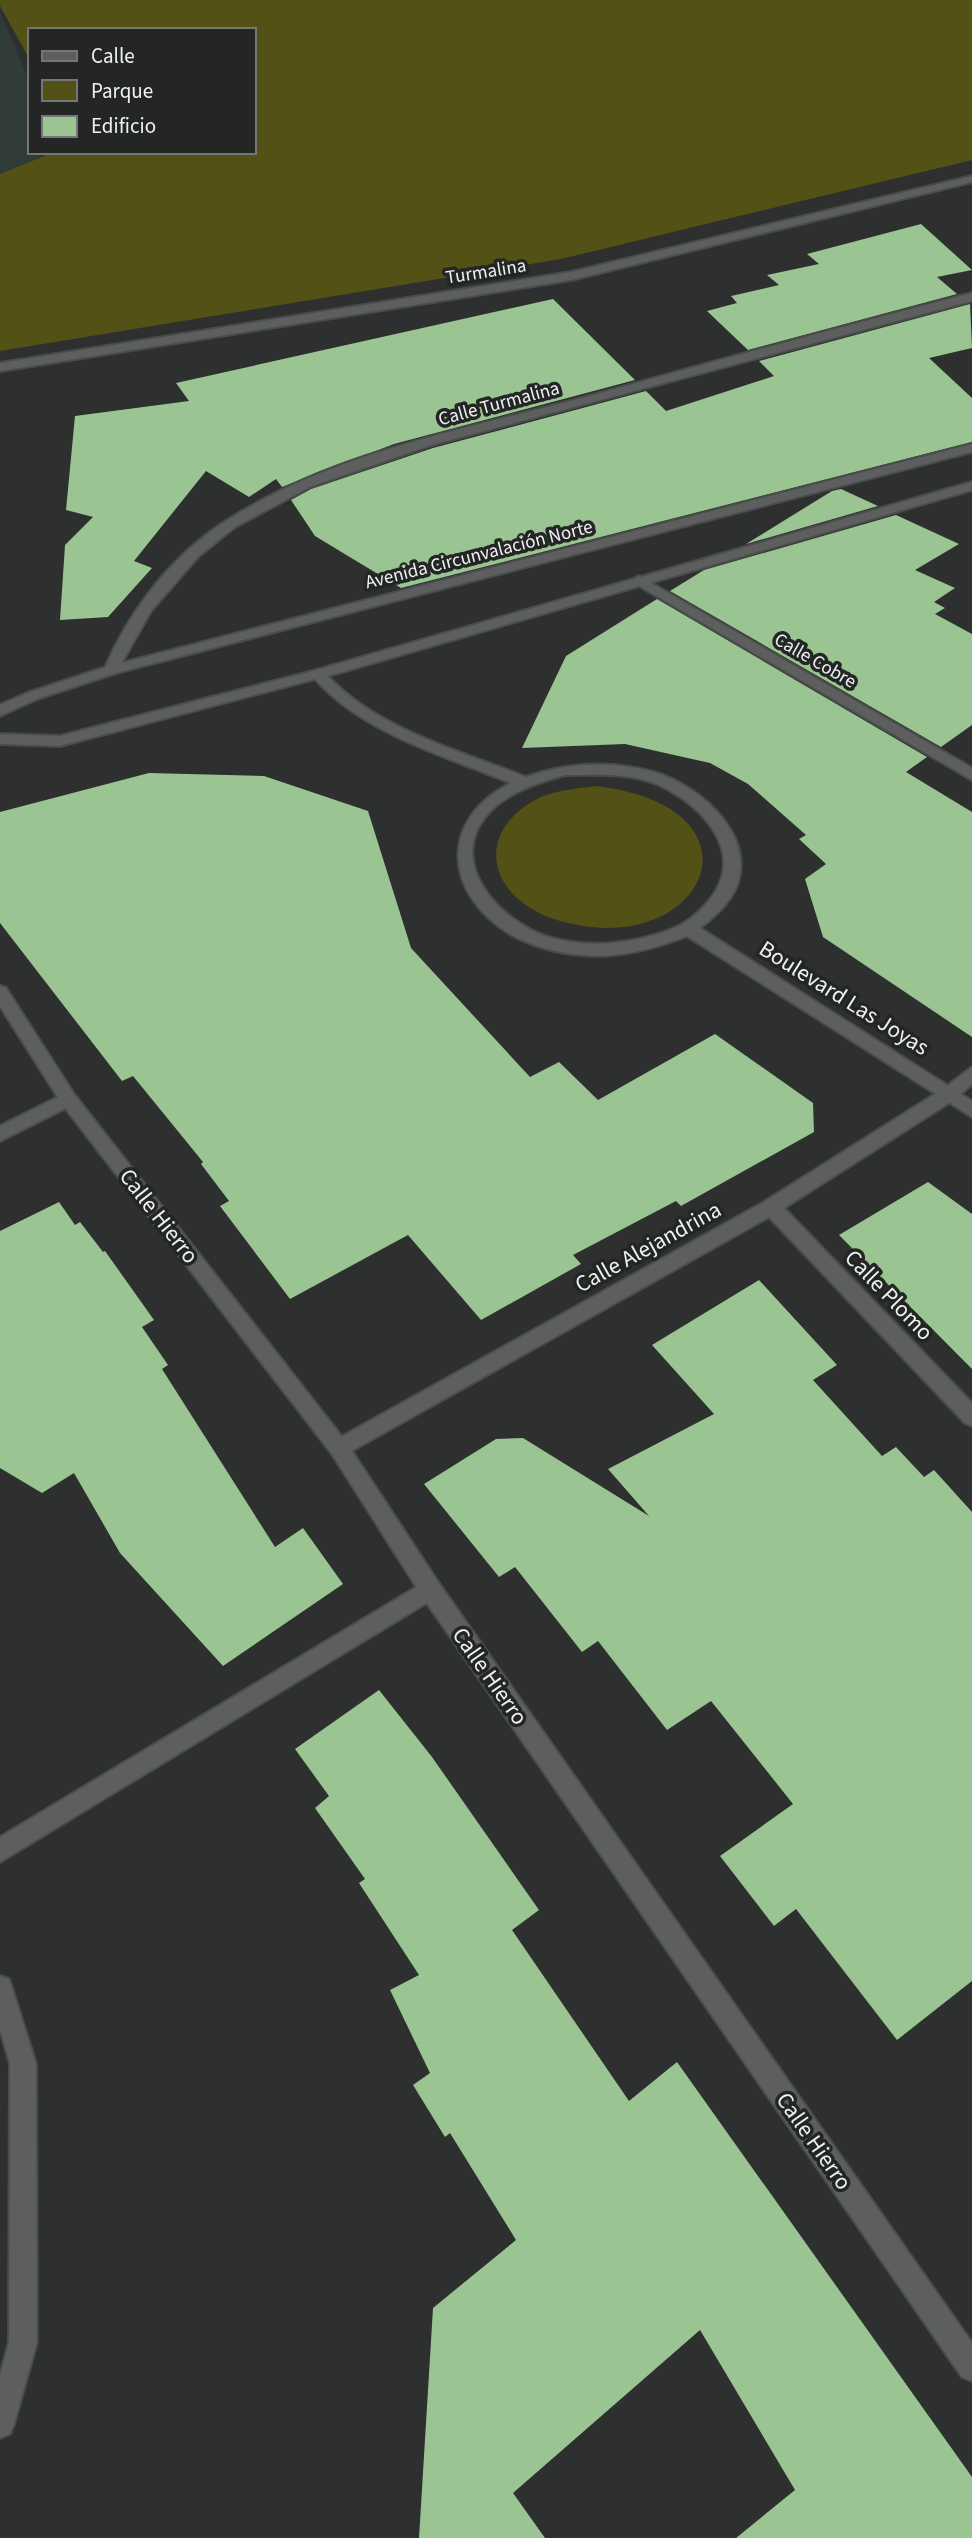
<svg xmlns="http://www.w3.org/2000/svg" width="972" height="2538" font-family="'Source Sans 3',sans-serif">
<rect width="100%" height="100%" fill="#2d302f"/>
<path fill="#313b38" d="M0,12L30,83V152H54L0,174Z"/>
<path fill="#535115" d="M0,0H972V160L561,259L0,351V174L54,152H254V30H30V60L0,6Z
M596,786C771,807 707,954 573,924C552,920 533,912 517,898C483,867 493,825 530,803C550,790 574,789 596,786Z"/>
<path fill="#9ac491" d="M921,224L972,270L937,277L957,294L748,350L707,311L737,303L731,296L779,285L767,275L819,264L807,254Z
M553,299L635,380L394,444L282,487L276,479L249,497L206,471L134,561L152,568L108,617L60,620L65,545L93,517L66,510L75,416L189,401L176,383Z
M970,304L972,348L929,358L972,398V442L401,588L315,536L291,500L311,489L433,448L646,391L666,411L774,376L759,361Z
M841,489L878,506L746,544L832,491Z
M896,515L959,544L915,570L955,588L934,602L945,608L935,614L972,634V725L941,747L670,591L704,570Z
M657,599L927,757L906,772L972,812V1037L823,937L805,879L826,864L799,839L806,835L748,784L710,763L625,744L522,748L566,656Z
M149,773L264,776L368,811L411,948L530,1077L559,1062L598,1100L715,1034L813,1103L814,1132L681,1206L676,1201L573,1255L581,1264L481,1320L408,1235L290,1299L220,1206L229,1201L201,1164L203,1162L133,1076L122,1081L0,923V812Z
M928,1182L972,1214V1369L839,1235Z
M59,1202L75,1225L80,1222L103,1252L105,1251L154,1320L142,1327L168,1365L162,1369L275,1547L303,1528L343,1584L223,1666L120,1553L74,1473L42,1493L0,1468V1231Z
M759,1280L837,1365L813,1380L882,1456L896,1447L924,1477L934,1470L972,1512V1981L897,2040L796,1909L774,1926L720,1856L793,1804L711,1701L667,1730L598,1641L582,1652L515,1567L499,1577L424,1484L496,1439L523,1438L649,1516L608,1469L714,1414L652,1345Z
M379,1690L432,1757L539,1910L512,1930L629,2101L677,2062L972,2477V2538H736L795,2490L700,2330L513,2493L545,2538H419L433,2308L516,2240L450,2133L445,2137L413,2085L430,2073L390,1990L419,1975L359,1883L365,1879L315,1808L329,1796L295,1749Z"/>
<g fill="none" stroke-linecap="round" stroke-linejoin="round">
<g stroke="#494c4b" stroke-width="4">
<path id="minor" d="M972,176V182L571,280L0,371V363L571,272Z
M972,293V301L432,445L310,487L235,527L199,556L151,611L116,673L111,675L104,670C129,611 171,556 226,521C330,454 456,431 574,400C706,364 839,327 972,293Z
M639,576L972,768V780L634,583L632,580Z
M972,1067V1084L955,1099L784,1208L972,1403V1426L965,1423L769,1217L346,1454L339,1457L332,1454L329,1448L332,1442L764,1202L943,1089Z
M68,1092L77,1099L74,1104L0,1141V1126Z
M430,1579L438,1582L441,1589L438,1596L0,1862V1837Z
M0,1976L9,1979L12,1988L36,2064L37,2342L14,2424L10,2434L0,2438V2375L9,2342L10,2064L0,2029Z"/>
</g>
<g stroke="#494c4b" stroke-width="4">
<path id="tertiary" d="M972,444V452L116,673L37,699L0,716V705L27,693L106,667Z
M972,482V490L328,676C377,729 460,751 526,777C568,762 614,760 657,773C697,786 747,827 740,874C737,897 717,915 700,928L972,1101V1117L687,936C654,949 617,959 582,955C558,953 531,946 510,934C443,893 439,819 511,783C445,756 364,734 315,679L60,746L0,744V734L60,736L313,671ZM565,775C595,775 630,772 659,785C706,807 749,857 706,904C697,914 685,924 672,929C633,944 588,949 548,937C502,922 446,865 486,816C505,793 537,783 565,775Z
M0,986L6,988L74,1094L346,1442L438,1582L972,2343V2381L962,2377L422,1596L332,1454L62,1104L0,1006Z"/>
</g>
<use href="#minor" fill="#5c5f5e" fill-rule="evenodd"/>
<use href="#tertiary" fill="#5c5f5e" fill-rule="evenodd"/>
</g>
<g text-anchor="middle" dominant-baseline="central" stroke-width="7" stroke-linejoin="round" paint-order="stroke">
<g font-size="19" fill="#eff1f1" stroke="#232625">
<text transform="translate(486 272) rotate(-9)">Turmalina</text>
<text transform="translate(499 404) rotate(-15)">Calle Turmalina</text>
<text transform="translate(479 555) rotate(-14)">Avenida Circunvalación Norte</text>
<text transform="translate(815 661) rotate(30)">Calle Cobre</text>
</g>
<g font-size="23" fill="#eff1f1" stroke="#232625">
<text transform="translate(844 998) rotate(32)">Boulevard Las Joyas</text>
<text transform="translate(159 1216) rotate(52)">Calle Hierro</text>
<text transform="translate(648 1247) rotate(-29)">Calle Alejandrina</text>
<text transform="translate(889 1295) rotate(46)">Calle Plomo</text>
<text transform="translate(490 1676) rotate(55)">Calle Hierro</text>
<text transform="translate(814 2141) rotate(55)">Calle Hierro</text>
</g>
</g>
<rect x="28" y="28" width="228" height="126" fill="#232625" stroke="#757777" stroke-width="2"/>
<rect x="42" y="51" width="35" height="10" fill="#5c5f5e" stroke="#757777" stroke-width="2"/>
<text x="91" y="63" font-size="21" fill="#eff1f1">Calle</text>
<rect x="42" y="80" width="35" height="21" fill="#535115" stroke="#757777" stroke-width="2"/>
<text x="91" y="98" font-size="21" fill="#eff1f1">Parque</text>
<rect x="42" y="116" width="35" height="21" fill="#9ac491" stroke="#757777" stroke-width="2"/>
<text x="91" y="133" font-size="21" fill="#eff1f1">Edificio</text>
</svg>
